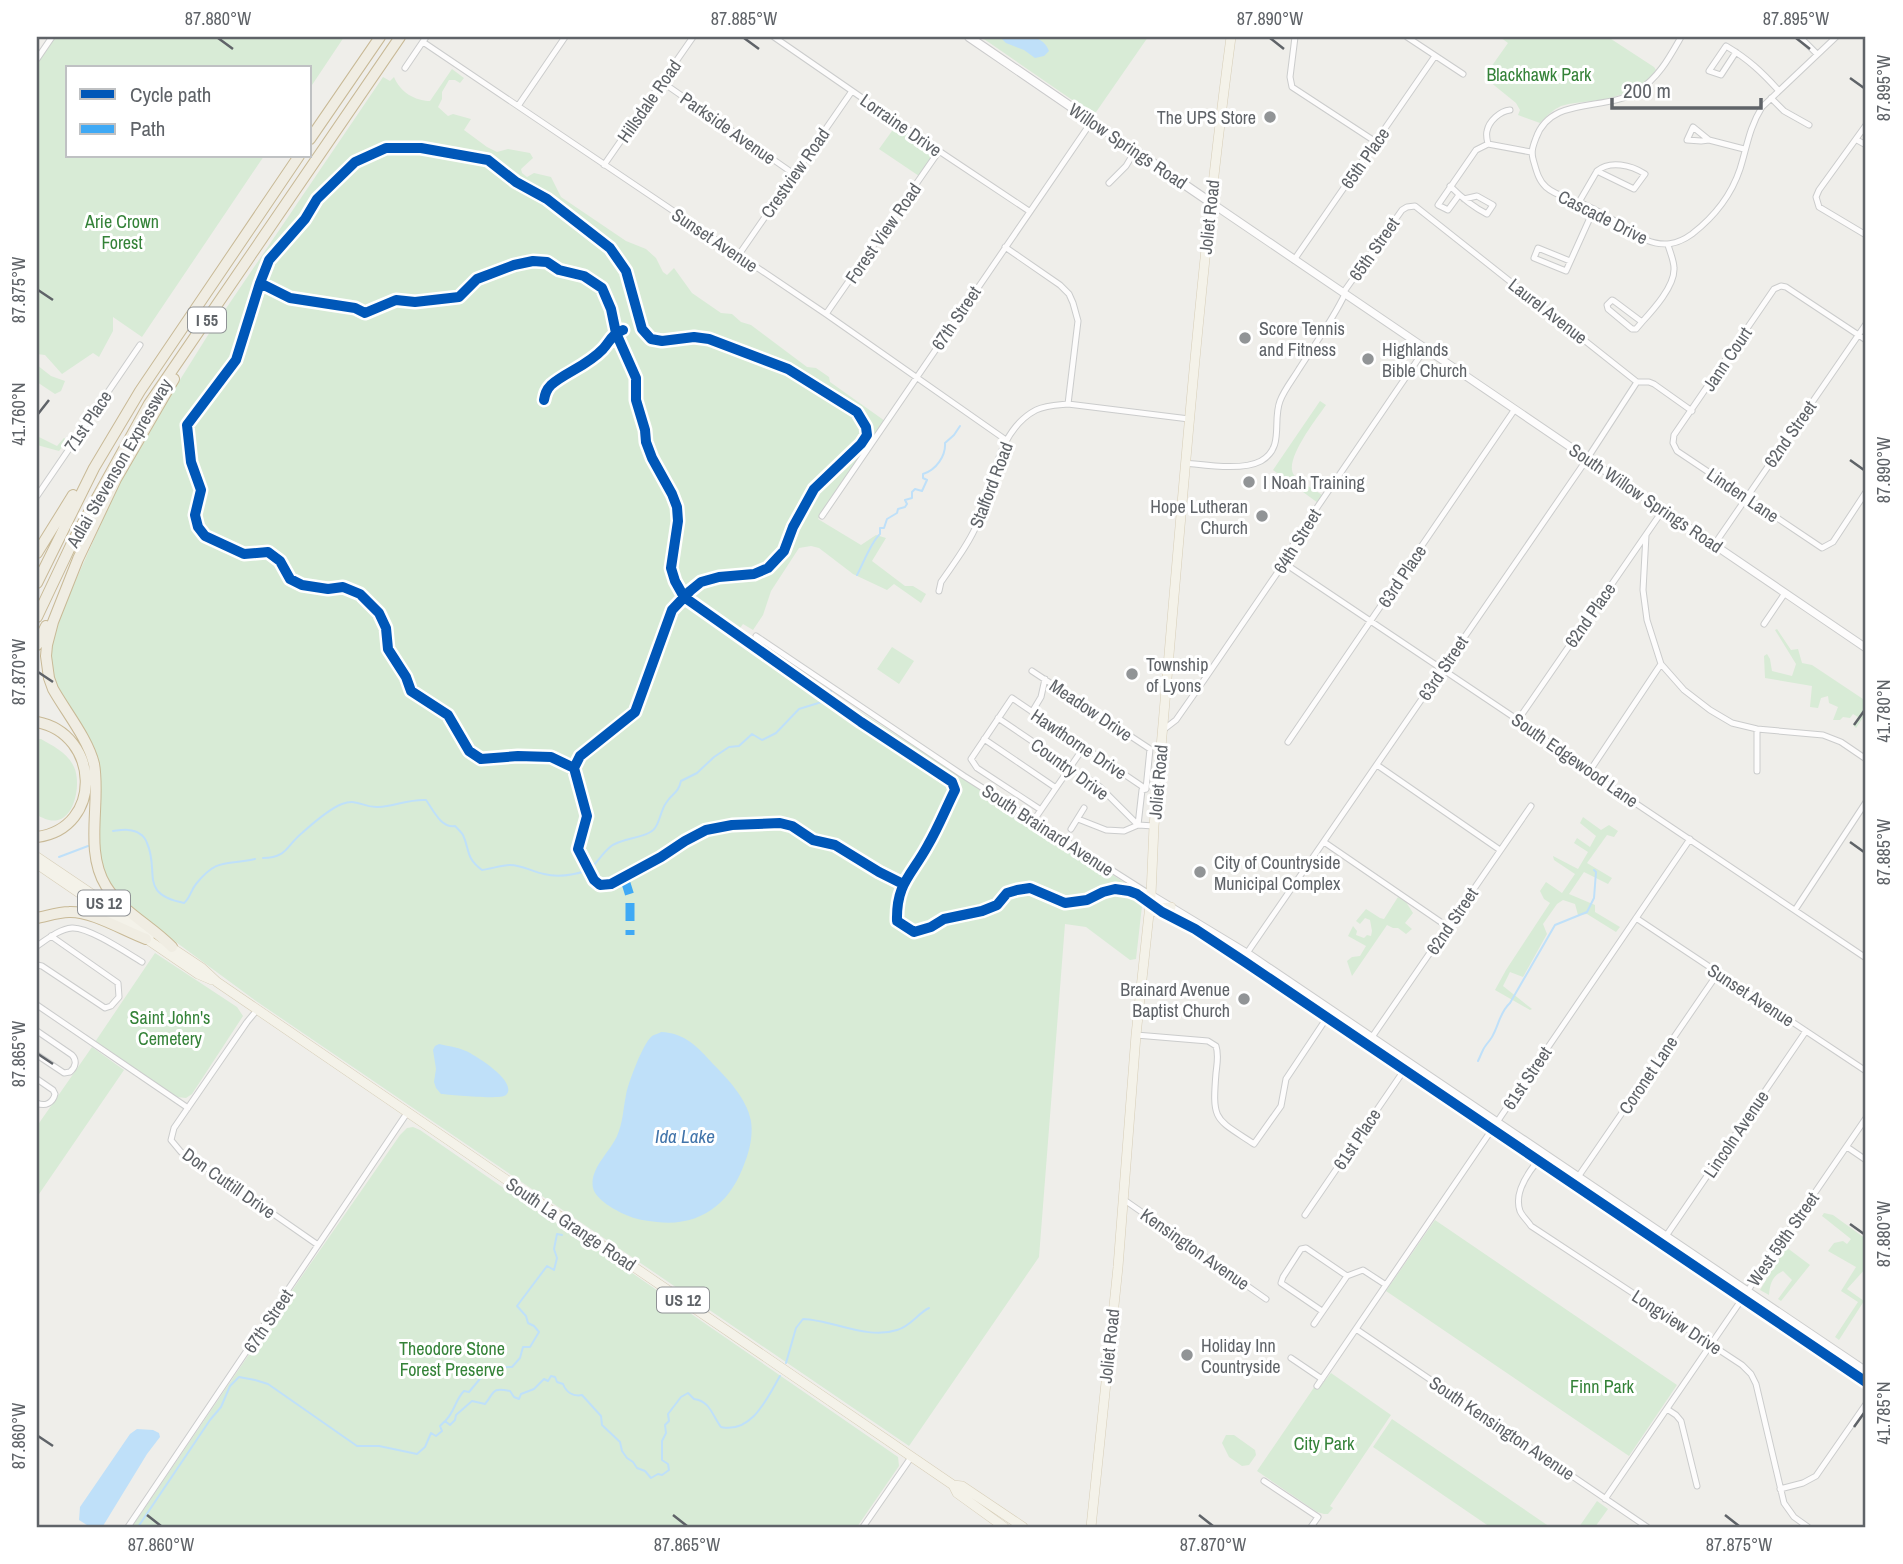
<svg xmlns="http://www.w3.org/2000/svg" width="1903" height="1564" font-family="'Archivo Narrow',sans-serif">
<rect width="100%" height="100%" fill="#efeeea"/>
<path fill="#d8ebd6" d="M55,37H344L310,88V68H68V156H264L142,337L113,317V331L99,357L93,353L62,374L45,355L37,354V64Z
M981,37H1148L1094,115Z
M1500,37H1608L1654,67L1656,70C1642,89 1617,98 1594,101C1583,102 1571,103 1561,106C1553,110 1546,116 1540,123L1518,115L1520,110L1516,103L1484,77L1508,43Z
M452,69L464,78L460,83L455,80H449L442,92V99L438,107L448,116L453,114L471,119L464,130L487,147L497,152L508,149L530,153L533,158L521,169L522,173L527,177L534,173L551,177L561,197L626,241L646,249L656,258L663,272L667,275L674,268L692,293L721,313L732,314L741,322L751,325L807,367L816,368L829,377L830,382L885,421L818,519L861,545L876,535L886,538L872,561L905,586H913L926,594L921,603L894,584L887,590L853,574L819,548L811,546L799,548L771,591L763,615L753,630L743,624L737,632L1139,892L1143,897L1136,959L1130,960L1086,927L1065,924L1039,1257L909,1446L256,1001L146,920L120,898L102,869L100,852V780L97,755L56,684L52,668V642L55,627L128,463L208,335L383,77L390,81L394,77C400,92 415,101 430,101Z
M897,124L934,150V154L919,176L879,149Z
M37,365L51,376L65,381L61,391L55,394L37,382Z
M1320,401L1326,405C1317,418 1283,461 1294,475C1301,483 1314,489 1322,495L1318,503L1273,470Z
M37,436L57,446L64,438L68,440L59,451L37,445Z
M1777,629L1791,650L1798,649L1802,663L1812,665L1866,701V713L1856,728L1853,725L1858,717L1853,714L1850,718L1843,717L1840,720H1833L1838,707L1829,703L1828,696L1821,698L1818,708L1810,707L1812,686L1765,678L1764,656L1767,654L1770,659L1772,671L1792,676L1796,664L1775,630Z
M892,647L914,661L899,684L877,669Z
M37,739H41C53,746 68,753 74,767C81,781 76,816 58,820C50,822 43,818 37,815Z
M1583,817L1601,830L1609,825L1618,831L1614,837L1607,835L1587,863L1612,878L1608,884L1584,872L1569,894L1595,905V912L1620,927L1616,932L1587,914L1578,915L1575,904L1563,900L1557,904L1543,924L1547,934L1523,977L1510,972L1503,986L1532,1009L1530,1010L1495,990L1506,970L1550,903L1544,899L1540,891L1546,882L1562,893L1575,874L1554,860L1553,856L1578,869L1588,852L1574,843L1577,838L1590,847L1596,836L1580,823Z
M1398,897L1406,902L1413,913L1405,923L1412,929L1406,934L1398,928H1393L1387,925L1352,976L1347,961L1352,957L1360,956L1366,946L1348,936L1353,926L1357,931L1356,935L1364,938L1367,935L1371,936L1372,931L1370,920L1365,918L1360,924L1356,921L1366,909L1380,918L1384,919Z
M155,953L237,1007L243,1016L192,1094L186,1098L177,1097L95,1042Z
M92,1047L124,1070L37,1197V1126Z
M413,1127L420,1130L528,1205L596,1248L898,1457L899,1466L857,1527H132L302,1276L400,1135L407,1128Z
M1824,1213L1833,1215L1866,1239V1268L1847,1289L1864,1301L1839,1340L1835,1337L1858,1302L1841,1291L1856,1267L1828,1251L1834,1243L1843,1241L1847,1244L1851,1239L1822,1216Z
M1435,1220L1677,1385L1629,1456L1386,1291Z
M1786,1247L1810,1265L1781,1301L1778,1299L1792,1280L1783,1271C1772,1276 1770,1284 1769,1295L1760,1290Z
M1331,1373L1391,1415L1330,1506L1333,1508L1328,1514H1324L1317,1512L1257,1471L1315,1386L1319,1388Z
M1392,1419L1550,1527H1490L1373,1447Z
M1226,1435H1234L1255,1450L1256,1455L1249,1465L1242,1466L1229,1457L1222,1443Z
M1597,1501L1608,1509L1595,1527H1579Z"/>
<path fill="#bfe0f9" d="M1000,37C1017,37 1042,31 1049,51L1044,56L1035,58L1024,50L1006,43Z
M661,1032C685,1033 698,1047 713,1064C728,1079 747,1099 751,1121C753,1135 750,1149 745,1162C731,1203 701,1227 657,1222C646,1221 635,1219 626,1215C615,1210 596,1200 593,1188C589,1169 610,1152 617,1136C623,1123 623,1109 626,1095C628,1083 643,1044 651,1037C654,1034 658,1034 661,1032Z
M439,1044C448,1046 457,1047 466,1051C475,1055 519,1082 506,1095C501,1100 451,1095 441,1094L436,1088L434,1082L436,1069L433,1050L435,1046Z
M137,1429L153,1430L159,1433L160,1437L147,1454L103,1526L90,1527L79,1520L80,1507L130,1434Z"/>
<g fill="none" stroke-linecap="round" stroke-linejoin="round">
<path stroke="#bfe0f9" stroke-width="2" d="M857,575C863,564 871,542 880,534V528H884L887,519L897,513L898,509L905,507L907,504L905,500L912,498V492L915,489L922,491L927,480L923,478V474C936,470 946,456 945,443L954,435L960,426
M829,699L831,691
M113,831C121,830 133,828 140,834C143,835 146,840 147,843C160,872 138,894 184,903C190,898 191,890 196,884C218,857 225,866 255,859
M59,857L88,846
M263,858C287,858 286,846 302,833C312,824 329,809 342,804C358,798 363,808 378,807C395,806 409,799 426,800C434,811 441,828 455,826C458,829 461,832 463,835C470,850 465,857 482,870C491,869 501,865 510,865C522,865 533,872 544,874C559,878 574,875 589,870
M591,868C598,861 603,853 610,847C621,837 647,839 655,828C660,821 661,810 666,803C672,793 678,794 681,781L697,773L714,757L729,747L739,746L752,734L762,740L776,733L799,709L828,700
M1478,1061C1480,1057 1481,1054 1483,1050C1485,1045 1491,1040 1493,1035C1499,1024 1500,1012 1510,1003L1555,925L1587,912L1594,898L1596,872L1594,870
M786,1363L796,1328L803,1319C833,1320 867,1340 897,1330C911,1326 917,1314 929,1308
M446,1420C455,1411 455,1400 464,1391L469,1392L484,1374V1371C494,1367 501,1367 512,1367L520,1358L523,1347H530L539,1332L534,1326L528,1323L526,1316L517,1306L547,1266L554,1270L557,1258L554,1249L557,1234L562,1235
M138,1527L210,1420L221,1407L230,1386L239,1377L255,1380L268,1384L357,1446H379L417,1454L425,1447L431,1433L436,1436L442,1431L440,1426L445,1421L450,1425L455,1420L456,1415L472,1401L485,1404C495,1392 491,1387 510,1391L514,1397L519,1399L521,1394L534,1389L544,1379L548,1381L551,1376L555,1377L557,1382L563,1384C566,1392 573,1397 582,1395L601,1416L602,1425L620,1442L622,1451L627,1458L633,1462L637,1468L645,1471L651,1478L658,1474L662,1475L669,1470L668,1464L662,1460V1441L666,1433L665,1425L669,1421L668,1414L681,1397L688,1393L694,1399C710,1401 712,1415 721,1427C752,1434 767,1398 780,1376"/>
<g stroke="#cbcccc" stroke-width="7">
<path id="minor" d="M774,37L939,151L1029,211
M1295,37L1290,77L1292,87L1376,142
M1407,37L1463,74
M1681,37C1669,58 1659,77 1638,91C1606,112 1551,95 1536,138C1533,146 1531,151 1533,159C1536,169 1538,180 1546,187C1556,196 1569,198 1581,203C1604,213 1625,227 1646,240C1663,247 1677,245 1692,234C1714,217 1731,196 1740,169C1747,147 1749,128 1762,107L1836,37
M1800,37L1817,54
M423,42L826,314L1006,440
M1736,52L1721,75L1709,71L1726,46C1748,59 1762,72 1779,91
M37,59L52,37
M405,68L426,37
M662,82L794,174
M1771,98L1784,111L1809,125
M518,106L565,37
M1866,125L1819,190L1816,197L1819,207L1866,235
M1709,140L1701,141L1687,140L1693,127L1709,140L1744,149
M1857,140L1866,145
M1488,144L1531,152
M604,165L693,37
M1109,183L1126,166L1135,151
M1450,186C1461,197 1473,207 1487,214L1493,205L1477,196L1464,199
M1459,195L1448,210L1438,205L1476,150L1488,144C1487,140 1486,135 1487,131C1489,121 1500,111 1510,110
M1579,202L1597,171L1634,189L1645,174C1631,165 1610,160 1597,171
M1005,247L1060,285L1069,294L1073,303L1078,321L1068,404
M738,256L852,91
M1294,260L1435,56
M1570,261L1538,248L1534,258L1566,271L1594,209
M1343,293L1402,210L1407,207L1415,206L1637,382H1649L1654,384L1692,411
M1612,300L1614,301L1642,322L1636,329H1632L1608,309L1607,305Z
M826,314L939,151
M1642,322C1653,310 1675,286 1674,268C1674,261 1670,252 1668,245
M1866,340L1786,287L1781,286L1774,289L1674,435L1673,443L1677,451L1822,548L1833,542L1866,492
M1185,463C1206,465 1242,471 1261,461C1285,447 1272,422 1280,401C1284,390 1293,379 1299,369C1315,344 1332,321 1345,294
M37,496L140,345
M822,516L1092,121
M1646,535L1643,590L1647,620L1661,664L1684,690L1710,710L1732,723L1757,729L1823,735L1841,742L1866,759
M1714,545L1866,324
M1284,563L1518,720L1589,772L1866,958
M939,591L941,582C954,563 969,544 978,522C994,485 996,431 1036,410C1046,405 1057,405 1068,404L1189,419
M1764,624L1785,593
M756,636L964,776L1151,895
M1032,671L1150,749L1146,789L1142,790L1138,825
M1032,712L1041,697L1045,679
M998,718L1100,787L1137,824
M1518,720L1663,510
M1163,730L1176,720L1204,680L1284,563L1297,537L1425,349
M984,739L1056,788
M1288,742L1515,409
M1377,765L1500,850
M1757,771V729
M1589,772L1661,664
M1041,810L977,768L971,759L1012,698L1146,789
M1078,819L1106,830L1124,831L1138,825L1154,826
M1034,820L1084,747
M1071,829L1084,808
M1324,842L1448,927
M1795,910L1866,802
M1636,918L1866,1071
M37,946C46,940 59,929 72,928C89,927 127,953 142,962
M1247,953L1587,459L1637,382
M37,965L42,966L105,1008L111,1006L119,997L118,983L51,936
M37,1005L188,1108
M257,1010L247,1022L174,1128L171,1140L181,1152L197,1161L318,1245
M37,1031L72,1055C77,1060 76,1067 70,1072L64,1073L37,1055
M1136,1035L1208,1041L1216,1046C1219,1055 1217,1064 1216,1073C1212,1122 1215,1118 1254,1144L1281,1106L1286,1079L1332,1010
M1372,1037L1531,806
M37,1079L53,1090L55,1094C53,1103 45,1107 37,1103
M1847,1147L1866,1160
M1544,1154C1531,1168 1513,1191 1520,1211C1522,1216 1528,1221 1531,1226L1742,1365L1751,1374L1756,1384L1784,1503L1794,1517L1808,1527
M1578,1177L1718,973
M1123,1199L1266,1299
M1305,1215L1409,1063
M1666,1236L1806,1031
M1322,1311L1281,1283L1283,1277L1301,1249L1306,1248L1347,1276
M1314,1324L1347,1276L1363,1270L1386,1285
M1356,1329L1647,1527
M1291,1358L1322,1379
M1317,1386L1690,839
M1667,1409L1676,1415L1681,1421L1697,1486
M1264,1481L1318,1517L1311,1527
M1780,1489L1803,1483L1816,1476L1866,1404
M1605,1499L1866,1118
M128,1527L407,1113
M863,1527L912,1456"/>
</g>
<g stroke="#cbcccc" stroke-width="9">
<path id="tertiary" d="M1210,202L1866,648
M1151,895L1250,955L1866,1371"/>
</g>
<g stroke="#cacacb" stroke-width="10">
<path id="secondary" d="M969,37L1210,202"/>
</g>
<g stroke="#d7ceb8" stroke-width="10">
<path id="primary" d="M37,857L151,934
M37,864L198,974L212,980
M1149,914L1159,908L1171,907
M166,944L202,968L217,982L953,1485L962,1486L1023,1527
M953,1485L957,1493L1004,1527
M1091,1527L1118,1267L1136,1035L1151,895L1154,826C1178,563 1196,299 1231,37"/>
</g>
<g stroke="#c8b996" stroke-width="12">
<path id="motorway" d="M310,139L380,37
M37,553L73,495
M37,583L94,468L140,391L299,156
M37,617L73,541L149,404L400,37
M37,645L46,626
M37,722C100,734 104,828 37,837
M37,918C47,916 59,912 69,912C92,911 124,931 146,939
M172,947C151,925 122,912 106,886C84,851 101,802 94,764C88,739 66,712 53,689L49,678L46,656L47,645L53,622L78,559L116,479L174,379"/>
</g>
<use href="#minor" stroke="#fdfcfc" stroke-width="5"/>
<use href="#tertiary" stroke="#fdfcfc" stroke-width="7"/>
<use href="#secondary" stroke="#fdfcfc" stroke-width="8"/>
<use href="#primary" stroke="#f4f2e9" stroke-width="9"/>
<use href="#motorway" stroke="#f0ede3" stroke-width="10"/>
<path stroke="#3fa9f5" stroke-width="9" stroke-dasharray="18 9" stroke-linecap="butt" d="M624,877L630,896V935"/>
<g stroke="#fff" stroke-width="15">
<path id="cycleway" d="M260,283L290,298L355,308L365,313L396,300L415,302L459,297L477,279L514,265L533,261L547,262L559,270L584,276L602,288L611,309L616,333L636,378V400L645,430L646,442L652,458L672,494L677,507L678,521L671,568L675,581L684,597L861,722L952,782L955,790C946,808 938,828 928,845C912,875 896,883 897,921L914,932L931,927L944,919L982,911L997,905L1007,893L1017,890L1030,888L1065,903L1087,900L1103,892L1115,889L1129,891L1137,894L1162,912L1195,929L1245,962L1866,1382
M544,400C545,394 546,390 551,385C566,372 587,366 603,349C611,340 611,335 623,330
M574,768L580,756L635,712L672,610L690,591L701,582L719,577L754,574L768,568L784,551L793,527L814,489L861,444L867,435L866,427L857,412L788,369L709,339L694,337L662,341L651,339L642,329L626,271L610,248L547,199L516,182L488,160L421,148H386L355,162L317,199L305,219L269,260L260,283L236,360L187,425L191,462L201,490L195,515L198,527L205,536L244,554L268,552L280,561L290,579L302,585L328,589L343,587L360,594L379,613L386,628L388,649L406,677L411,691L448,715L469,751L481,759L518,756L551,757L574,768L587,816L578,849L594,880L600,885L611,884L661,857L685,841L706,830L732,825L780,823L792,826L813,840L835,845L879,872L903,884"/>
</g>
<use href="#cycleway" stroke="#0057b8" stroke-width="10"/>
</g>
<path fill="none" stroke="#5f6368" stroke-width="2.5" d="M218,38L233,49M744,38L759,49M1270,38L1284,49M1796,38L1810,49M1850,78L1864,88M38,290L53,300M38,414L49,400M1850,460L1864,470M38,672L53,682M1854,725L1864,711M1850,842L1864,852M38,1054L53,1064M1850,1224L1864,1234M1854,1427L1864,1413M38,1436L53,1446M147,1515L161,1526M673,1515L687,1526M1199,1515L1213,1526M1725,1515L1739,1526"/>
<g fill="#919496" stroke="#fff" stroke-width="2.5">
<circle cx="1270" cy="117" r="7"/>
<circle cx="1245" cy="338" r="7"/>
<circle cx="1368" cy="359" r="7"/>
<circle cx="1249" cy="482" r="7"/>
<circle cx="1262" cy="516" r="7"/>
<circle cx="1132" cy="674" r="7"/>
<circle cx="1200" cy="872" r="7"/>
<circle cx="1244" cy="999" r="7"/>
<circle cx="1187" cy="1355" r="7"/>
</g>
<g text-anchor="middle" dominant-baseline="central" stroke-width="6" stroke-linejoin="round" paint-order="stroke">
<g fill="#fff" stroke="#8f9295" stroke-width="2">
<rect x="188" y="307.5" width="38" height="25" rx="5"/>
<rect x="78" y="890.5" width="52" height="25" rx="5"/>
<rect x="657" y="1287.5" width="52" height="25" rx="5"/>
</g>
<g font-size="16" font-weight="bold" fill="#5f6368">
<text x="207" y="320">I 55</text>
<text x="104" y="903">US 12</text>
<text x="683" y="1300">US 12</text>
</g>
<g font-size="18" fill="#348238" stroke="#fff">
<text x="1539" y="74">Blackhawk Park</text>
<text x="122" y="221">Arie Crown<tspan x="122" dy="21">Forest</tspan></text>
<text x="170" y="1017">Saint John's<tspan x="170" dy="21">Cemetery</tspan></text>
<text x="452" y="1348">Theodore Stone<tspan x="452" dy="21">Forest Preserve</tspan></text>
<text x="1602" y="1386">Finn Park</text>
<text x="1324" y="1443">City Park</text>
</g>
<g font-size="18" fill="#5f6368" stroke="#fff">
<text transform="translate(649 101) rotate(-55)">Hillsdale Road</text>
<text transform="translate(901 125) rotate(35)">Lorraine Drive</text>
<text transform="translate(728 128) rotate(35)">Parkside Avenue</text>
<text transform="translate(1128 146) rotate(34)">Willow Springs Road</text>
<text transform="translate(1365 158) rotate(-55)">65th Place</text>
<text transform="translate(795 173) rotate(-55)">Crestview Road</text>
<text transform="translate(1209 217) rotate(-84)">Joliet Road</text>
<text transform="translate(1603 217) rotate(27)">Cascade Drive</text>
<text transform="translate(883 233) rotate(-55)">Forest View Road</text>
<text transform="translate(715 240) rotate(34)">Sunset Avenue</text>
<text transform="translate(1374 249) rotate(-55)">65th Street</text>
<text transform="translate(1548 311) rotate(38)">Laurel Avenue</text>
<text transform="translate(956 318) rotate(-56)">67th Street</text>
<text transform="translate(1727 359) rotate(-56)">Jann Court</text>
<text transform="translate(88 421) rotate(-56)">71st Place</text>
<text transform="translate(1790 434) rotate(-55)">62nd Street</text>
<text transform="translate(119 463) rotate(-60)">Adlai Stevenson Expressway</text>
<text transform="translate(991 485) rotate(-69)">Stalford Road</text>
<text transform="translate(1743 495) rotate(34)">Linden Lane</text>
<text transform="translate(1646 498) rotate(34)">South Willow Springs Road</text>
<text transform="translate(1297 541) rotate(-58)">64th Street</text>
<text transform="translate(1402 576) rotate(-56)">63rd Place</text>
<text transform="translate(1590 615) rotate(-55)">62nd Place</text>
<text transform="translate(1443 668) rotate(-56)">63rd Street</text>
<text transform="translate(1091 710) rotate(34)">Meadow Drive</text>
<text transform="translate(1079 744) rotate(34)">Hawthorne Drive</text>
<text transform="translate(1575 760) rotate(35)">South Edgewood Lane</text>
<text transform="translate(1070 769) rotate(36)">Country Drive</text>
<text transform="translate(1158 782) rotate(-85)">Joliet Road</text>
<text transform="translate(1048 830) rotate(33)">South Brainard Avenue</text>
<text transform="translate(1452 921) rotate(-56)">62nd Street</text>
<text transform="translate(1751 995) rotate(33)">Sunset Avenue</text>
<text transform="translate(1648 1075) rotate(-56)">Coronet Lane</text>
<text transform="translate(1527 1078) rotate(-56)">61st Street</text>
<text transform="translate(1736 1134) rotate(-56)">Lincoln Avenue</text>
<text transform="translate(1357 1139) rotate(-56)">61st Place</text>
<text transform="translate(229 1183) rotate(35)">Don Cuttill Drive</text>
<text transform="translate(571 1224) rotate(34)">South La Grange Road</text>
<text transform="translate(1783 1239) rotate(-55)">West 59th Street</text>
<text transform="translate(1195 1249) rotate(35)">Kensington Avenue</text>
<text transform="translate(268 1321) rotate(-56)">67th Street</text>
<text transform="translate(1677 1322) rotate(33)">Longview Drive</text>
<text transform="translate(1109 1346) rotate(-84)">Joliet Road</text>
<text transform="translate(1502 1428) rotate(34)">South Kensington Avenue</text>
</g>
<g font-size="18" fill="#5f6368" stroke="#fff" text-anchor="start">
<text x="1256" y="117" text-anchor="end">The UPS Store</text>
<text x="1259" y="328">Score Tennis<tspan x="1259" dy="21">and Fitness</tspan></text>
<text x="1382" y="349">Highlands<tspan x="1382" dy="21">Bible Church</tspan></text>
<text x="1263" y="482">I Noah Training</text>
<text x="1248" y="506" text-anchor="end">Hope Lutheran<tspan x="1248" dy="21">Church</tspan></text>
<text x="1146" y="664">Township<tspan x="1146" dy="21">of Lyons</tspan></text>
<text x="1214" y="862">City of Countryside<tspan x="1214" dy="21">Municipal Complex</tspan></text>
<text x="1230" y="989" text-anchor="end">Brainard Avenue<tspan x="1230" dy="21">Baptist Church</tspan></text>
<text x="1201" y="1345">Holiday Inn<tspan x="1201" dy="21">Countryside</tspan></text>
</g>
<g font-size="19" font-style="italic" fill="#4174aa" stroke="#fff">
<text x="685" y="1136">Ida Lake</text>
</g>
</g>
<rect width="1903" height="1564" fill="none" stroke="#ffffff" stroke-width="77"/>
<rect x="66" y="66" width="245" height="91" fill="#ffffff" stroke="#bfc1c3" stroke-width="2"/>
<rect x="80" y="89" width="35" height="10" fill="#0057b8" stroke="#bfc1c3" stroke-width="2"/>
<text x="130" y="102" font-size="21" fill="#5f6368">Cycle path</text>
<rect x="80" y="124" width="35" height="10" fill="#3fa9f5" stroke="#bfc1c3" stroke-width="2"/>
<text x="130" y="136" font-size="21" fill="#5f6368">Path</text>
<path d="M1612 98v10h149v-10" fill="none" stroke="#5f6368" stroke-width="3.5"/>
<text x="1623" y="98" font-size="21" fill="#5f6368" stroke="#ffffff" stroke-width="5" paint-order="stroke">200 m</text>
<rect x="38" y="38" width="1826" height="1488" fill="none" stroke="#5f6368" stroke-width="2.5"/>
<g font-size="18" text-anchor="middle" fill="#5f6368">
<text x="218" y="25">87.880°W</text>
<text x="744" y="25">87.885°W</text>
<text x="1270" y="25">87.890°W</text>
<text x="1796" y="25">87.895°W</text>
<text transform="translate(1884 88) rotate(-90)" y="6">87.895°W</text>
<text transform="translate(19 290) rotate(-90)" y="6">87.875°W</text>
<text transform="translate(19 414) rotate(-90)" y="6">41.760°N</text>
<text transform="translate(1884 470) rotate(-90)" y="6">87.890°W</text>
<text transform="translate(19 672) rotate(-90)" y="6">87.870°W</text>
<text transform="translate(1884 711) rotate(-90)" y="6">41.780°N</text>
<text transform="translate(1884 852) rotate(-90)" y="6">87.885°W</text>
<text transform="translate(19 1054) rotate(-90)" y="6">87.865°W</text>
<text transform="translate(1884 1234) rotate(-90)" y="6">87.880°W</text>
<text transform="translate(1884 1413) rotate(-90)" y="6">41.785°N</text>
<text transform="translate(19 1436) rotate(-90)" y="6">87.860°W</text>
<text x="161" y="1551">87.860°W</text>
<text x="687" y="1551">87.865°W</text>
<text x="1213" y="1551">87.870°W</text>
<text x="1739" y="1551">87.875°W</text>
</g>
</svg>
